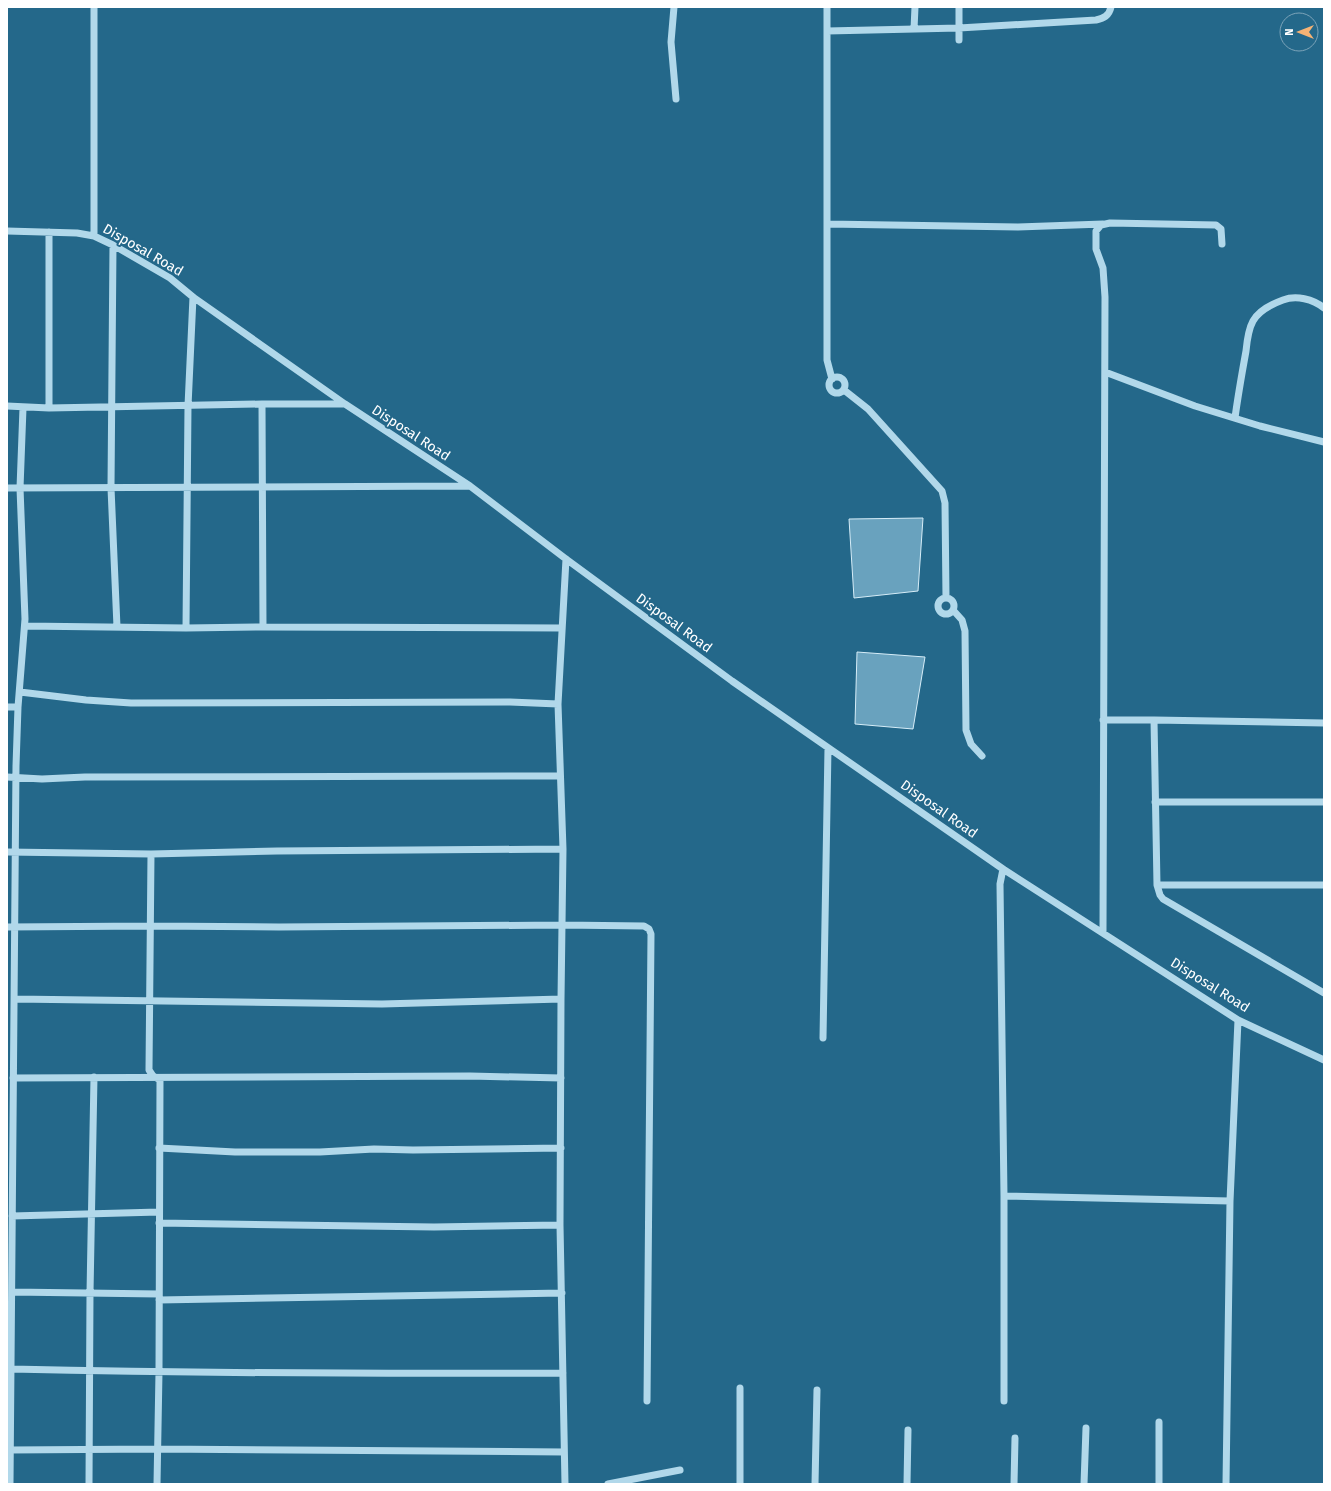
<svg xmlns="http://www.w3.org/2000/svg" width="1331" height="1491" font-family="'Fira Sans',sans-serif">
<rect width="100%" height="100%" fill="#24688a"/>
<path fill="#69a2be" stroke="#d6edf8" d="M923,518L918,591L854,598L849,519Z
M857,652L925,657L913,729L855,724Z"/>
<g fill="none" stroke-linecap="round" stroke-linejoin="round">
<path stroke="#b1d8ea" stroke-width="7" d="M674,7L671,42L676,99
M827,7V360L832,379
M914,29L915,7
M827,31L959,28L1096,20C1104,18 1109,16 1111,7
M959,40V7
M827,224L1018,227L1103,224
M7,231L77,233L94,236L113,245L170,278L193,297L345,404L470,486L566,559L732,681L1003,869L1238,1020L1324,1060
M94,236V7
M113,245L111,488L117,627
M1105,372L1195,406L1260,426L1324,442
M829 385a8 8 0 1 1 16 0a8 8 0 1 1-16 0Z
M844,390L868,409L942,491L945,503L946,597
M262,404L263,627
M7,406L49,408L262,404H345
M49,408V232
M1235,418C1238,395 1242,373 1246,351C1247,341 1248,330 1253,321C1259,310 1272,304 1283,300C1296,295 1313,299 1324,308
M7,488L469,486
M938 606a8 8 0 1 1 16 0a8 8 0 1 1-16 0Z
M953,610L962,620L965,631L966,730L971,744L982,756
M25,626L186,628L263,627L561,628
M186,628L188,406L193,297
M20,692L86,700L131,703L510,702L558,704
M7,707H18
M1103,720H1154L1157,885L1160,895L1163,899L1324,993
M1154,720L1324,723
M7,777L42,779L85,777L560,776
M1155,802H1324
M7,852L151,854L277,851L563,849
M151,854L149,1070L153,1076L160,1080L159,1372L157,1484
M1003,869L1000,884L1004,1196V1401
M1157,885H1324
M7,927L150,926L279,927L562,925L644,926L649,929L651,934L647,1401
M1103,933L1105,297L1103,268L1096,249V231L1101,225L1110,223L1216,225L1221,229L1222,244
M15,999L382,1004L561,999
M823,1038L828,748
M13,1078L470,1076L561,1078
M159,1148L235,1152H320L374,1149L413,1150L561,1148
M1004,1196L1230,1201
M12,1216L159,1212
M159,1223L434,1227L560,1225
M12,1292L159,1294
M159,1300L562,1293
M11,1369C195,1373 379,1374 563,1373
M740,1388V1484
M1159,1422V1484
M10,1450L157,1449L564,1452
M10,1484L16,766L18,707L25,619L20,488L23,408
M89,1484L90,1293L94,1077
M565,1484L560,1225L561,999L563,849L558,704L566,559
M608,1484L680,1470
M815,1484L817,1390
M907,1484L908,1430
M1014,1484L1015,1438
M1084,1484L1086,1428
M1226,1484L1230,1201L1238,1020"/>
</g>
<g text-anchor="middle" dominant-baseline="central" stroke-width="4" stroke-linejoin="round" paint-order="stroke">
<g font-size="14" fill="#fff" stroke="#24688a">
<text transform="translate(143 250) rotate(30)">Disposal Road</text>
<text transform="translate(411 433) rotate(33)">Disposal Road</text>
<text transform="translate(674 623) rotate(36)">Disposal Road</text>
<text transform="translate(939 809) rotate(35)">Disposal Road</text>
<text transform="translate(1210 985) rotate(32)">Disposal Road</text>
</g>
</g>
<rect width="1331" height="1491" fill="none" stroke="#ffffff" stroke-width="16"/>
<g transform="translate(1299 32) rotate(270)"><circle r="19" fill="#24688a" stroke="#7ca4b9"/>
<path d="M0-3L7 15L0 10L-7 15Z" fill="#f5b375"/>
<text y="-6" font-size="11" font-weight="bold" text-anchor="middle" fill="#ffffff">N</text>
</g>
</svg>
